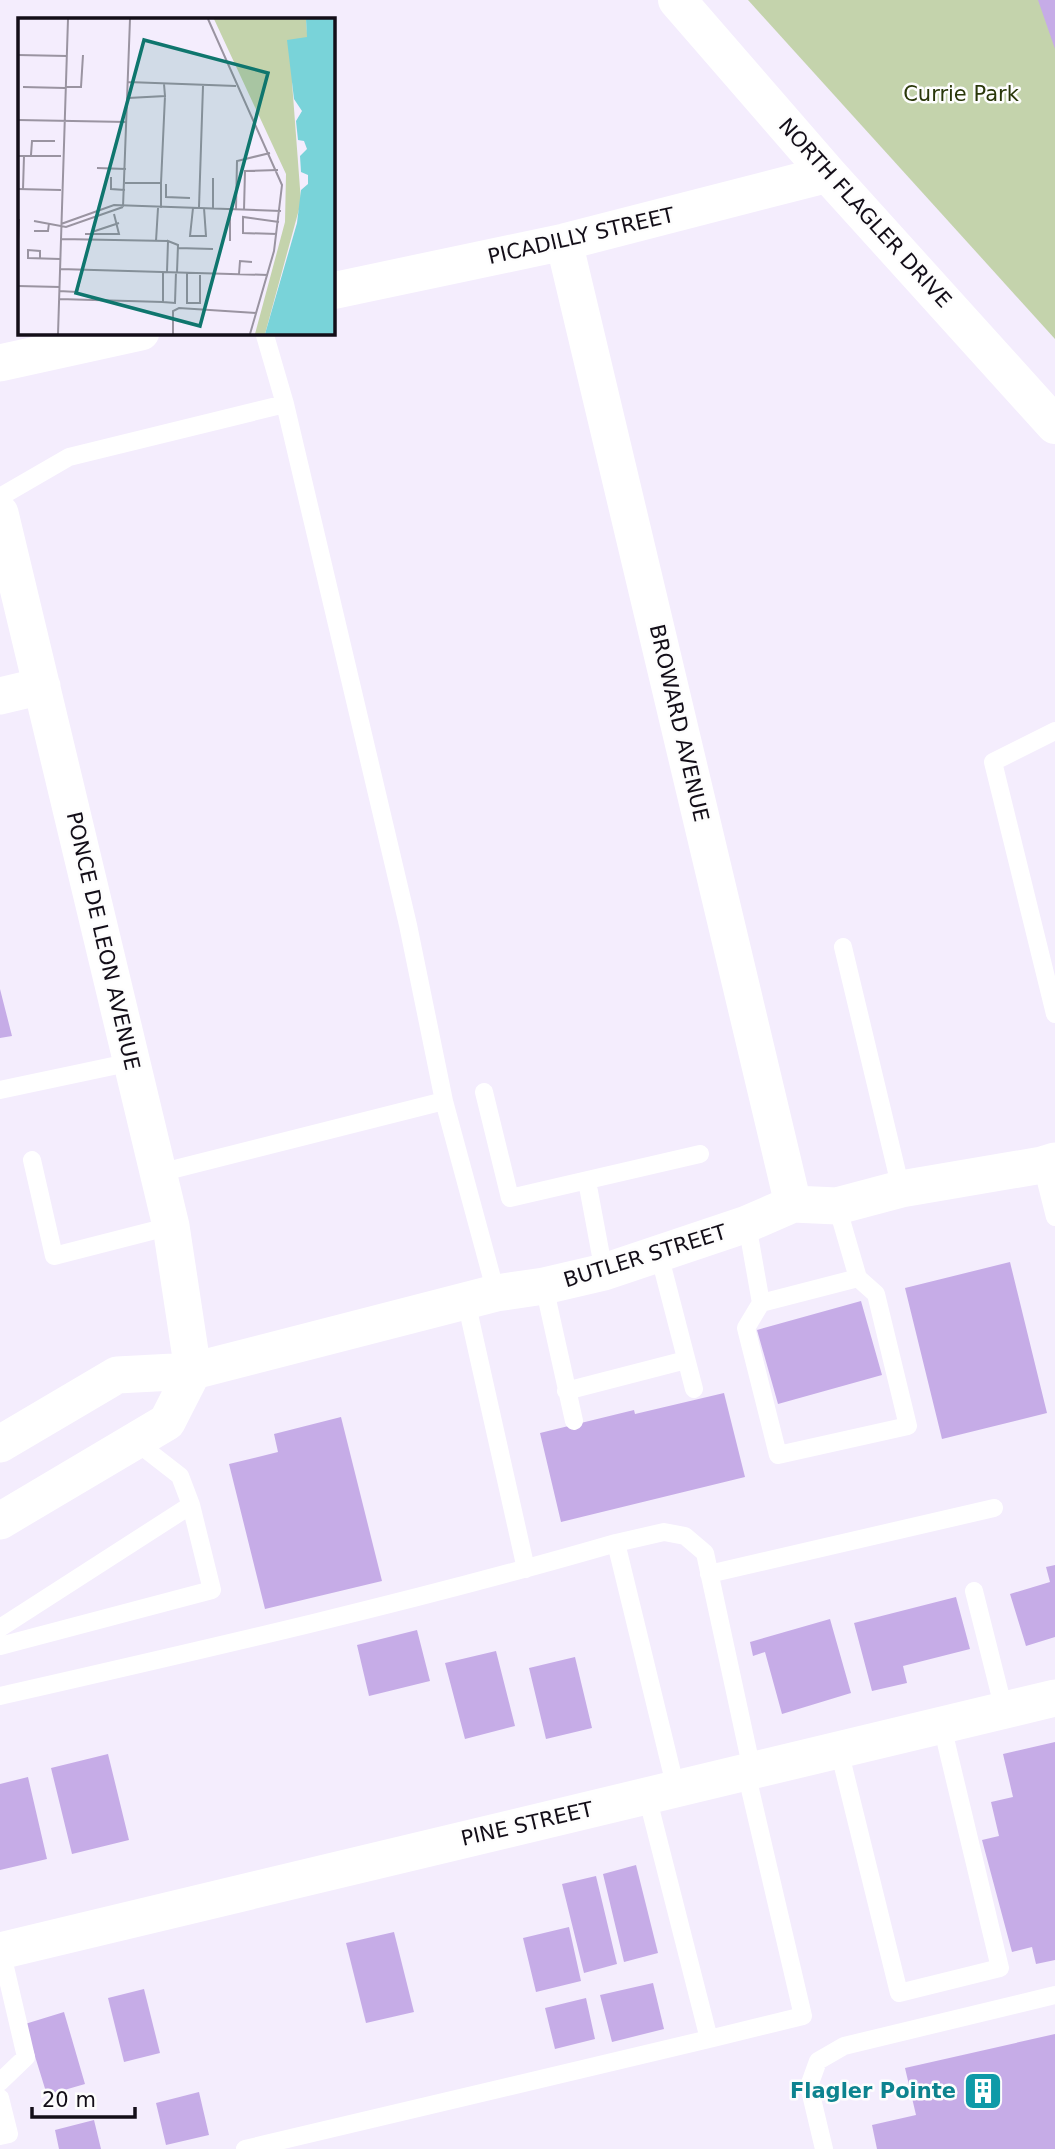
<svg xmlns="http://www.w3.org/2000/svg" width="1055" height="2149" font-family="'DejaVu Sans',sans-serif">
<rect width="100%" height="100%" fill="#f4edfd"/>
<path fill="#c4d3ac" d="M748,0H1055V339Z"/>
<path fill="#c6ace7" d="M1038,0H1055V49Z
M0,989L12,1036L0,1038Z
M1010,1262L1047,1413L942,1439L905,1288Z
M861,1301L882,1375L778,1404L757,1330Z
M724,1393L745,1477L561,1522L540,1433L634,1410L635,1414Z
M341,1417L382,1581L265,1609L229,1464L278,1452L274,1434Z
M1055,1565V1637L1026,1646L1010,1594L1050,1582L1046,1567Z
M956,1597L970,1649L903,1666L907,1683L872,1691L854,1623Z
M830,1619L851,1693L782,1714L765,1652L753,1656L750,1642Z
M417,1630L430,1681L369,1696L357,1645Z
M496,1651L515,1726L465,1739L445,1663Z
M575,1657L592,1728L546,1739L529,1668Z
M1055,1742V1960L1036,1964L1032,1947L1012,1952L982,1840L999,1836L991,1802L1013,1797L1003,1754Z
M108,1754L129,1840L72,1854L51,1768Z
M28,1777L47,1859L0,1870V1784Z
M636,1865L658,1953L624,1962L603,1874Z
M596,1876L617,1964L584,1973L562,1884Z
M569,1927L581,1981L536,1992L523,1938Z
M394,1932L414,2012L366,2023L346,1943Z
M653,1983L664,2029L612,2042L600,1995Z
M144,1989L160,2053L124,2062L108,1998Z
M586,1998L595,2039L555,2049L545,2008Z
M64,2012L85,2084L47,2095L25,2024Z
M1055,2034V2149H877L872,2125L916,2115L905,2068Z
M199,2092L209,2135L166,2145L156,2103Z
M94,2120L101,2149H59L55,2130Z"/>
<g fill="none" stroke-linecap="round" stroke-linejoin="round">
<path stroke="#fff" stroke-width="18" d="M285,404L408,925L444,1101
M0,497L69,457L285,404L264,332
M1055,731L993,762L1055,1014
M843,947L901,1189
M0,1090L132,1062
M484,1092L510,1198L700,1154
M32,1160L54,1256L171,1226
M1042,1165L1055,1217
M159,1173L444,1101L496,1293
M587,1181L604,1272
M747,1224L761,1303L746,1328L778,1455L908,1426L876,1294L858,1278L837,1206
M659,1254L694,1389
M544,1286L574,1421
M466,1301L526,1569
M761,1303L858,1278
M566,1391L686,1360
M709,1574L994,1508
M974,1591L1004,1710
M0,1628L191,1505
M0,1646L212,1590L191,1505L180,1476L135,1441
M0,1696C206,1649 413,1602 616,1543
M839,1750L899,1993L1000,1968L942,1726
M676,1789L616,1543L664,1532L685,1536L705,1553L752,1770
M647,1796L709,2039L803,2016L746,1772
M0,2082L26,2057L1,1950
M0,2098L9,2134L0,2136
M245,2149L709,2039
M824,2149L809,2086L818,2061L844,2046L1055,1995"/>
<path stroke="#fff" stroke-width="37" d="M564,242L793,1204
M332,291L564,242L828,174
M0,363L141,332
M0,513L171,1226L193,1371
M0,696L42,686
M0,1444L117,1375L193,1371L496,1293L544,1286L604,1272L747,1224L793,1204L837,1206L901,1189L1042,1165L1055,1161
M0,1521L167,1422L193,1371
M0,1951L1055,1698"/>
<path stroke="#fff" stroke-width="38" d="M677,0L828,174L1055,425"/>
</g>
<defs>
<g id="building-square" transform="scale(2.0125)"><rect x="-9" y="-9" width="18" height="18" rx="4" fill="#0f9aa8" stroke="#fdfdfd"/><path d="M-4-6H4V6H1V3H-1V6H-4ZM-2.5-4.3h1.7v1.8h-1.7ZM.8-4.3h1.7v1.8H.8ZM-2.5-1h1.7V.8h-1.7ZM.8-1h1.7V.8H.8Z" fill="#fff"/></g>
</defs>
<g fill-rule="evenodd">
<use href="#building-square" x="983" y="2091"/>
</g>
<g text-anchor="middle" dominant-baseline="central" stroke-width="5" stroke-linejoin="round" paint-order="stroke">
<g font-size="21" fill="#293709" stroke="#fdfdfd">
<text x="961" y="94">Currie Park</text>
</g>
<g font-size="21" fill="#130e18" stroke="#fdfdfd">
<text transform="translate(865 213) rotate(48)">NORTH FLAGLER DRIVE</text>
<text transform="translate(581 236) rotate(-13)">PICADILLY STREET</text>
<text transform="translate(679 723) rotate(77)">BROWARD AVENUE</text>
<text transform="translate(103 941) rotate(77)">PONCE DE LEON AVENUE</text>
<text transform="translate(645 1256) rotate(-17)">BUTLER STREET</text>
<text transform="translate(527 1824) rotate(-13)">PINE STREET</text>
</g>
<g font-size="21" font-weight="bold" fill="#0d838f" stroke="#fdfdfd" text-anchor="end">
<text x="956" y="2091">Flagler Pointe</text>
</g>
</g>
<g transform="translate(18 18)">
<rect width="317" height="317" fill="#f4edfd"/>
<path d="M196,1H288L289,15H298L274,64L283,184L247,316H237L267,204L268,156Z" fill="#c4d3ac"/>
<path d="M288,1H317V316H247L279,205L283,172L290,166V157L283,154L282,138L289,131L286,123L280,122L278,103L284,93L276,81L269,22L289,19Z" fill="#79d3d9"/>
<path fill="none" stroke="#9a94a1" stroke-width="2" d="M190,1L264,167L256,233L232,316M0,37L49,38M110,64L218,68M5,69L47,70M47,69H63L65,37M110,80L147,78L146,66M0,102L109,104M13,137L14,123H37M0,138H43M79,150L108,151M93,159V171L107,172M107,165H143V190M143,165L147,78M148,166V179L172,180M0,171L43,172M5,171L6,138M105,189L112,1M181,189L185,68M175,190L172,218H188L186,190M195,190V160M218,191L219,143L252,135M226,192L227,153L260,152M16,203L48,209L105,189M43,206L96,187L263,193M16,213H30L31,205M74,214L101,205M67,216H101L96,196M259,216L225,215V199L261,204M43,221L150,223M0,223L1,201M138,223L140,190M212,223V192M160,230L195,231M22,240V233L10,232V240L42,241M42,251L250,257M145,254V284L157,285L158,254M149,254L150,223L160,227L159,254M169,254V285H182V255M221,256L222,243L234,244M0,268L42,269M41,273L59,274L64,252M41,281L145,284M40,316L50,1M155,316V293L161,290L238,295"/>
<path fill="#0f766e" fill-opacity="0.15" stroke="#0f766e" stroke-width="3.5" d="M126,22L250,55L182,308L58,275Z"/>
<rect width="317" height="317" fill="none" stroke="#130e18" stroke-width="3.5"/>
</g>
<path d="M32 2107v10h103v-10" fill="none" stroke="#130e18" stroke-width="3.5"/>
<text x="42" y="2107" font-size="21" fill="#130e18" stroke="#fdfdfd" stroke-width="5" paint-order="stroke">20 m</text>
</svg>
